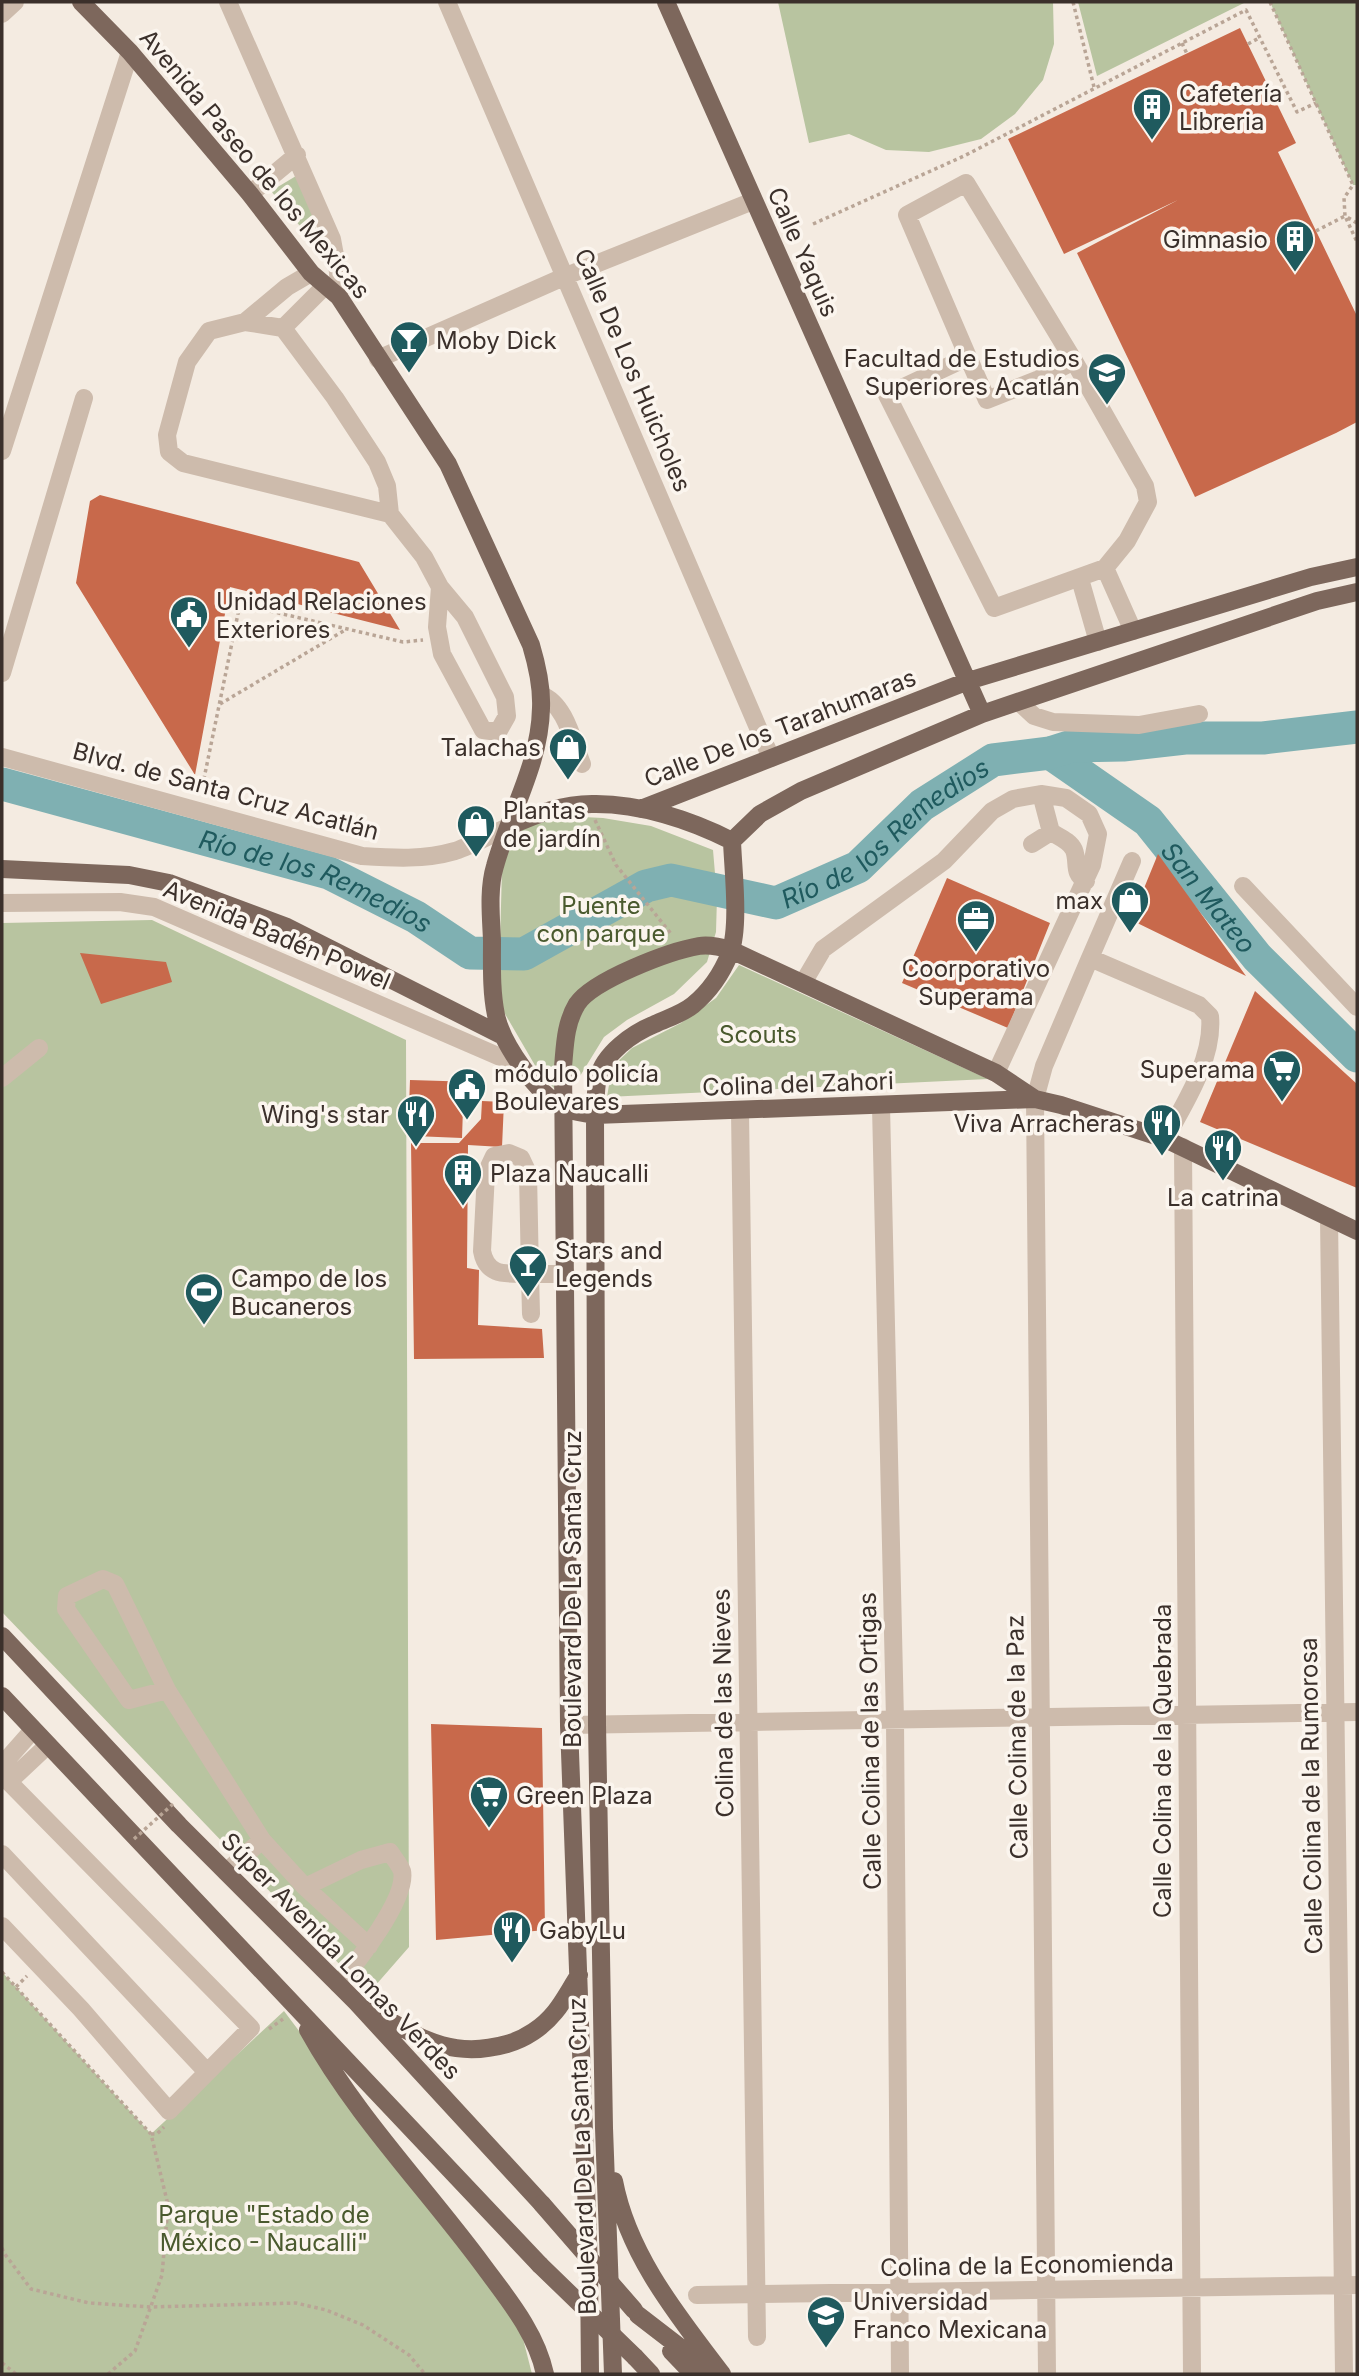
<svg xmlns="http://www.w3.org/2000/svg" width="1359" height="2376" font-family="Inter,sans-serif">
<rect width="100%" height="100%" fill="#f4ebe1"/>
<path fill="#b8c4a0" d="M778,2H1053L1054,44L1043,80L1015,114L981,139L929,152L886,150L849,134L809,143Z
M1078,2H1246L1097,76Z
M1270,2H1357V185H1353Z
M296,176L307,192L318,239L309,237L271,191Z
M563,816L603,818L651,826L713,850L717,897L716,932L707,962L674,994L627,1020L604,1037L577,1081L561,1095L540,1074L501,1007L500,943L502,869L509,847L522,830L538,822Z
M152,920L406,1040L409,1947L368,1994L2,1612V923Z
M739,965L988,1079L607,1097L612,1067L632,1048L681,1023L716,998Z
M2,1972L151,2134L284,2011L519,2323L532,2374H2Z"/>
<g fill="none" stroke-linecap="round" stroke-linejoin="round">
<g stroke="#7fb0b2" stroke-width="33">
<path id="s1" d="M1050,753L1148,821L1257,957L1357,1056"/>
<path id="s2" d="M2,784L329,873L416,917L470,953L524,954L646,886L671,880L776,903L858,867L922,805L993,760L1050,753L1072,746L1123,745L1185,738H1263L1357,727"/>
</g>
</g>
<path fill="#c8694b" d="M1240,28L1296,143L1278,152L1357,316V422L1336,433L1195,497L1077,253L1178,200L1064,254L1008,139Z
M100,495L359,562L400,630L230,587L195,775L76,583L90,501Z
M1158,854L1246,976L1131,920Z
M947,878L1050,923L1008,1028L902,983Z
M80,953L166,962L172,982L101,1004Z
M1255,991L1357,1084V1188L1200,1122Z
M410,1080L476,1082L475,1108H463L462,1138L414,1136L415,1107H409Z
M482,1101L504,1102L502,1147L468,1145L467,1268L479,1270L478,1325L542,1329L544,1358L414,1359L411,1143H459L481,1119Z
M431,1724L542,1728L545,1930L436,1940Z"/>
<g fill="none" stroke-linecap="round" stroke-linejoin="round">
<path stroke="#b9a596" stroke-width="3.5" stroke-dasharray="3.5 3.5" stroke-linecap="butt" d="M1073,2L1094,87
M1270,2L1353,185L1344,198L1345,216L1357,223
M1182,43L1187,54
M1248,44L1259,38
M813,224L964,156L1246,10L1297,112L1316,103
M1316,231L1345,216L1357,242
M220,704L345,630
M201,793L240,604L403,642L423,640
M595,820L616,865L672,935
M2,1972L151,2134L168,2205L162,2275L135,2351L108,2374
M16,1987L27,1976
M269,2029L283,2019
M151,2134H157L164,2127
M2,2248L4,2253L31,2289L89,2303L150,2307L296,2303L326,2310L363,2325L409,2355L425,2374
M2,2363L16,2374"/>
<path stroke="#cdbbac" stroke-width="18" d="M228,2L332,239L338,272L339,297
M447,2L771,758
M2,14L15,2
M250,194L297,155
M245,322L287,287L311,273
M283,328L325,286
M968,357L987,400L1039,379L1074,361L1145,486L1148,502L1127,541L1105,568L994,608L887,395Z
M968,357L907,215L966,183L1074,361
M378,359L566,276L753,201
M2,451L130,52
M390,514L183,463L169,452L167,435L187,362L209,331L245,322L283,328L335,398L377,462L387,486L390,514L424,557L440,587L465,617L505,697L507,716L498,732L483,730L442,654L437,627L440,587
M1105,568L1133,631
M1080,579L1098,642
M2,673L84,398
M541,695C565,703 573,742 582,764
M1019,702L1034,716L1053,722L1139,725L1199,714
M2,757L362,856C393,858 424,860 455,851C473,845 492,834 510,826
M1041,794L1051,832C1059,837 1070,841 1074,850C1079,863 1072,873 1086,881
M1032,844L1051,832
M1243,886L1357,1007
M2,903L120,902L154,907L521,1066
M1090,958L1132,861
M803,983L823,949L944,861L992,811L1013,799L1041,794L1066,798L1089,814L1098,834L1092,865L996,1073
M2,1078L39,1048
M881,1106L895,1720L900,2374
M740,1111L757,2337
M1183,1147L1192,2374
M1329,1217L1344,2374
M531,1314L530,1274C508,1273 487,1278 482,1251L486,1173L494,1156L509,1153L521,1158L528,1173L530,1274H566
M167,1690L129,1700L66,1609L67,1596L103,1579L115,1584L167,1690L262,1840L305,1887L361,1860L390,1852C393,1857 400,1865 402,1871C408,1898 356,1964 338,1984
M569,1725L1357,1712
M2,1765L33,1730
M2,1775L251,2028L169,2111L81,2009L2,1926
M2,1780L16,1775L48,1745
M2,1854L207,2072
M226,1872L262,1840
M305,1887L369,1946
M697,2295L1357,2285
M1047,2374L1035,1099L1044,1066L1090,958L1199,1005L1210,1016C1214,1058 1185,1103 1165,1139"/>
<path stroke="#7d675c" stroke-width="18" d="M81,2L130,52L250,194L311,273L339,297L448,464L531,645C537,665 542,686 541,708C540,764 510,812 495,866C488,889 491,917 492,940C492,965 491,991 496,1015C502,1044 537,1094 564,1108C572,1112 586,1113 595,1115L1035,1099
M666,2L982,714
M641,809L968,681L1311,577L1357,567
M510,826C536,814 563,804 592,804C639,803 691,820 732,841
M732,841L760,814L801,791L982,714L1317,601L1357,592
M2,869L129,875L169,883L287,927L503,1036
M2,1636L179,1825L356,2002L542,2204
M2,1696L540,2265
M370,2010C419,2037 450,2060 507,2044C525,2039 543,2027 555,2012C564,2001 571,1987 579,1975
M308,2030C355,2115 425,2187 482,2264C507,2298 536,2332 545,2374
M614,2181C628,2255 678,2316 722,2374
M638,2315L712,2372
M671,2351L693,2374
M635,2357L651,2374
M590,2374L589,2268L569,1725L563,1067C565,1045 565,1024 577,1004C593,980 670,951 699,946C710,944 721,947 731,950L996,1073L1035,1099L1061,1105L1165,1139L1357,1231
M613,2374L604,2128L597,1724L595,1115C596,1103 595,1089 598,1078C604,1053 633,1033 655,1024C668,1018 682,1014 693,1005C710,991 722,973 730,953C740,926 733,870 732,841"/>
<path stroke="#b9a596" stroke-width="3.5" stroke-dasharray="3.5 3.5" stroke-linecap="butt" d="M134,1839L173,1804"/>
<path stroke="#7d675c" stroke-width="18" d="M542,2204L634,2310
M540,2265L635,2357"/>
</g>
<defs>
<g id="building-pin" transform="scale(2.0125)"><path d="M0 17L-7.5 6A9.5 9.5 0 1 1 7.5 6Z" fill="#1f5a5e" stroke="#fbf5ee"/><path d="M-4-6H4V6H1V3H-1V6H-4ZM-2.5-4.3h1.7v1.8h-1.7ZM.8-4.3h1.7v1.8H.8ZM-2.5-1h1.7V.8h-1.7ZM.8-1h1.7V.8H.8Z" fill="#fff"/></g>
<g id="bar-pin" transform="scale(2.0125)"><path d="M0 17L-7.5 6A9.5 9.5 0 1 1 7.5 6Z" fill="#1f5a5e" stroke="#fbf5ee"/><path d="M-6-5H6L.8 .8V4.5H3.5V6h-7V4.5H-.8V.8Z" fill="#fff"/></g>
<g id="university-pin" transform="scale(2.0125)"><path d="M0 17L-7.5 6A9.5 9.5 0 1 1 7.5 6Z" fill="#1f5a5e" stroke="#fbf5ee"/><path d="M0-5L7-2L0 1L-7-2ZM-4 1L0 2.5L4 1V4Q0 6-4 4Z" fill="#fff"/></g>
<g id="civic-pin" transform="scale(2.0125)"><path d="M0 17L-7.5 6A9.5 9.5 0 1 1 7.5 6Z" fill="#1f5a5e" stroke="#fbf5ee"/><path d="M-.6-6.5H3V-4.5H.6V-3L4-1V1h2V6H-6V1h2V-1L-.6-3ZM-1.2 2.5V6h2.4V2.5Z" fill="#fff"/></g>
<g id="shop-pin" transform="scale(2.0125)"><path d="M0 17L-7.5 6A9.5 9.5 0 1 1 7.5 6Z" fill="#1f5a5e" stroke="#fbf5ee"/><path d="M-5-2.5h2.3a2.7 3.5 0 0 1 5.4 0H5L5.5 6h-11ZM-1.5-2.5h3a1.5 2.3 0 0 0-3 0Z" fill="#fff"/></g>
<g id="office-pin" transform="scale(2.0125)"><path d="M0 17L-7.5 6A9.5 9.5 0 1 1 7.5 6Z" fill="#1f5a5e" stroke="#fbf5ee"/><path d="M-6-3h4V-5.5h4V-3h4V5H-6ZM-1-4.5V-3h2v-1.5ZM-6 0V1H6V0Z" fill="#fff"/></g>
<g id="supermarket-pin" transform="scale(2.0125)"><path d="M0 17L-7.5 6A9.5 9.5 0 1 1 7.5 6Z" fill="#1f5a5e" stroke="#fbf5ee"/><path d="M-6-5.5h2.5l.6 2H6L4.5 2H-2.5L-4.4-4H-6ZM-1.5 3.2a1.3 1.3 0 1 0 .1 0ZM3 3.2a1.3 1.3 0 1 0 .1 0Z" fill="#fff"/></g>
<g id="restaurant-pin" transform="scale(2.0125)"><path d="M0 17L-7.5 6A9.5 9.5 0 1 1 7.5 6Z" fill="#1f5a5e" stroke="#fbf5ee"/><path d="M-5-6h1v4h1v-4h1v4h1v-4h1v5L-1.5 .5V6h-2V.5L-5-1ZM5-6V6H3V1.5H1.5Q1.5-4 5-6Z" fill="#fff"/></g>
<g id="stadium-pin" transform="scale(2.0125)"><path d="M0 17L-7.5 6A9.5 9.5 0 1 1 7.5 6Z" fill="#1f5a5e" stroke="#fbf5ee"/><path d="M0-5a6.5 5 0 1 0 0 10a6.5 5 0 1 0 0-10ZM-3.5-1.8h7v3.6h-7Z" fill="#fff"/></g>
</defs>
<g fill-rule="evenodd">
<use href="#building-pin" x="1152" y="107"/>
<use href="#building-pin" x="1295" y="239"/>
<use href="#bar-pin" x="409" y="340"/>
<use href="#university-pin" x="1107" y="372"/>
<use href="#civic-pin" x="189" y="615"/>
<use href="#shop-pin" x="568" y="747"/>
<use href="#shop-pin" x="476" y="824"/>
<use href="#shop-pin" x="1130" y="900"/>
<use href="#office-pin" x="976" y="919"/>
<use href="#supermarket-pin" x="1282" y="1069"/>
<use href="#civic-pin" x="467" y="1087"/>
<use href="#restaurant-pin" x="416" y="1114"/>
<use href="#restaurant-pin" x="1162" y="1123"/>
<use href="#restaurant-pin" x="1223" y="1148"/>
<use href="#building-pin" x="463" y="1173"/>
<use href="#bar-pin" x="528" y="1264"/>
<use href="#stadium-pin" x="204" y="1292"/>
<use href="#supermarket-pin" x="489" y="1795"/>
<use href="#restaurant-pin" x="512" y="1930"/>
<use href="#university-pin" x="826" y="2315"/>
</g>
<g text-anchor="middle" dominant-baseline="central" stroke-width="7" stroke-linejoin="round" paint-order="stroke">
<g font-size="24" fill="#3b302b" stroke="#fbf5ee" text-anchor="start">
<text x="1179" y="93">Cafetería<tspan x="1179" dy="28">Libreria</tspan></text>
<text x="1268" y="239" text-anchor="end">Gimnasio</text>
<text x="436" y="340">Moby Dick</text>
<text x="1080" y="358" text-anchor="end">Facultad de Estudios<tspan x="1080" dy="28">Superiores Acatlán</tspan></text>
<text x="216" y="601">Unidad Relaciones<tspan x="216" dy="28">Exteriores</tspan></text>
<text x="541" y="747" text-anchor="end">Talachas</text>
<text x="503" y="810">Plantas<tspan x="503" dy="28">de jardín</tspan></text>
<text x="1103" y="900" text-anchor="end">max</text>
<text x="976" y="968" text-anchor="middle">Coorporativo<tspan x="976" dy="28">Superama</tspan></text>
<text x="1255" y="1069" text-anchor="end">Superama</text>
<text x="494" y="1073">módulo policía<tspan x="494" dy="28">Boulevares</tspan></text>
<text x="389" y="1114" text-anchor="end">Wing's star</text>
<text x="1135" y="1123" text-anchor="end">Viva Arracheras</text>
<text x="490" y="1173">Plaza Naucalli</text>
<text x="1223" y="1197" text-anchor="middle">La catrina</text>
<text x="555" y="1250">Stars and<tspan x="555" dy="28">Legends</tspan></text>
<text x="231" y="1278">Campo de los<tspan x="231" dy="28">Bucaneros</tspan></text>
<text x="516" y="1795">Green Plaza</text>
<text x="539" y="1930">GabyLu</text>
<text x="853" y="2301">Universidad<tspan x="853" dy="28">Franco Mexicana</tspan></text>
</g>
<g font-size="24" fill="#3b302b" stroke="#fbf5ee">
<text transform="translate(255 164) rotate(50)">Avenida Paseo de los Mexicas</text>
<text transform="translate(803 252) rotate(66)">Calle Yaquis</text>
<text transform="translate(633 370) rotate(67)">Calle De Los Huicholes</text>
<text transform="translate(780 728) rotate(-21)">Calle De los Tarahumaras</text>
<text transform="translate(226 791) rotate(15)">Blvd. de Santa Cruz Acatlán</text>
<text transform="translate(277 935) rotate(23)">Avenida Badén Powel</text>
<text transform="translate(798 1084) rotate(-2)">Colina del Zahori</text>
<text transform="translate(572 1589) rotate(-90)">Boulevard De La Santa Cruz</text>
<text transform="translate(723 1703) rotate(-91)">Colina de las Nieves</text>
<text transform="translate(1017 1737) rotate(-91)">Calle Colina de la Paz</text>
<text transform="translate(870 1741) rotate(-91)">Calle Colina de las Ortigas</text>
<text transform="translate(1162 1761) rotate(-90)">Calle Colina de la Quebrada</text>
<text transform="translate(1311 1796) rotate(-91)">Calle Colina de la Rumorosa</text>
<text transform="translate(341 1956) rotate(46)">Súper Avenida Lomas Verdes</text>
<text transform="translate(582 2156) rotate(-92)">Boulevard De La Santa Cruz</text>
<text transform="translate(1027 2265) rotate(-1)">Colina de la Economienda</text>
</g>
<g font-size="24" fill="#4a5a2e" stroke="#fbf5ee">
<text x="601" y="905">Puente<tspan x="601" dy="28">con parque</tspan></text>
<text x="758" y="1034">Scouts</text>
<text x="264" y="2214">Parque "Estado de<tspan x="264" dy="28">México - Naucalli"</tspan></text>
</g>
<g font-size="26" font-style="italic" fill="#1f5a5e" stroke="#fbf5ee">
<text stroke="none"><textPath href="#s2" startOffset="959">Río de los Remedios</textPath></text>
<text stroke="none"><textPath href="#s2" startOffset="329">Río de los Remedios</textPath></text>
<text stroke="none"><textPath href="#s1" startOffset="217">San Mateo</textPath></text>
</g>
</g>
<rect width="1359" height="2376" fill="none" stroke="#3b302b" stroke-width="7"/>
</svg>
